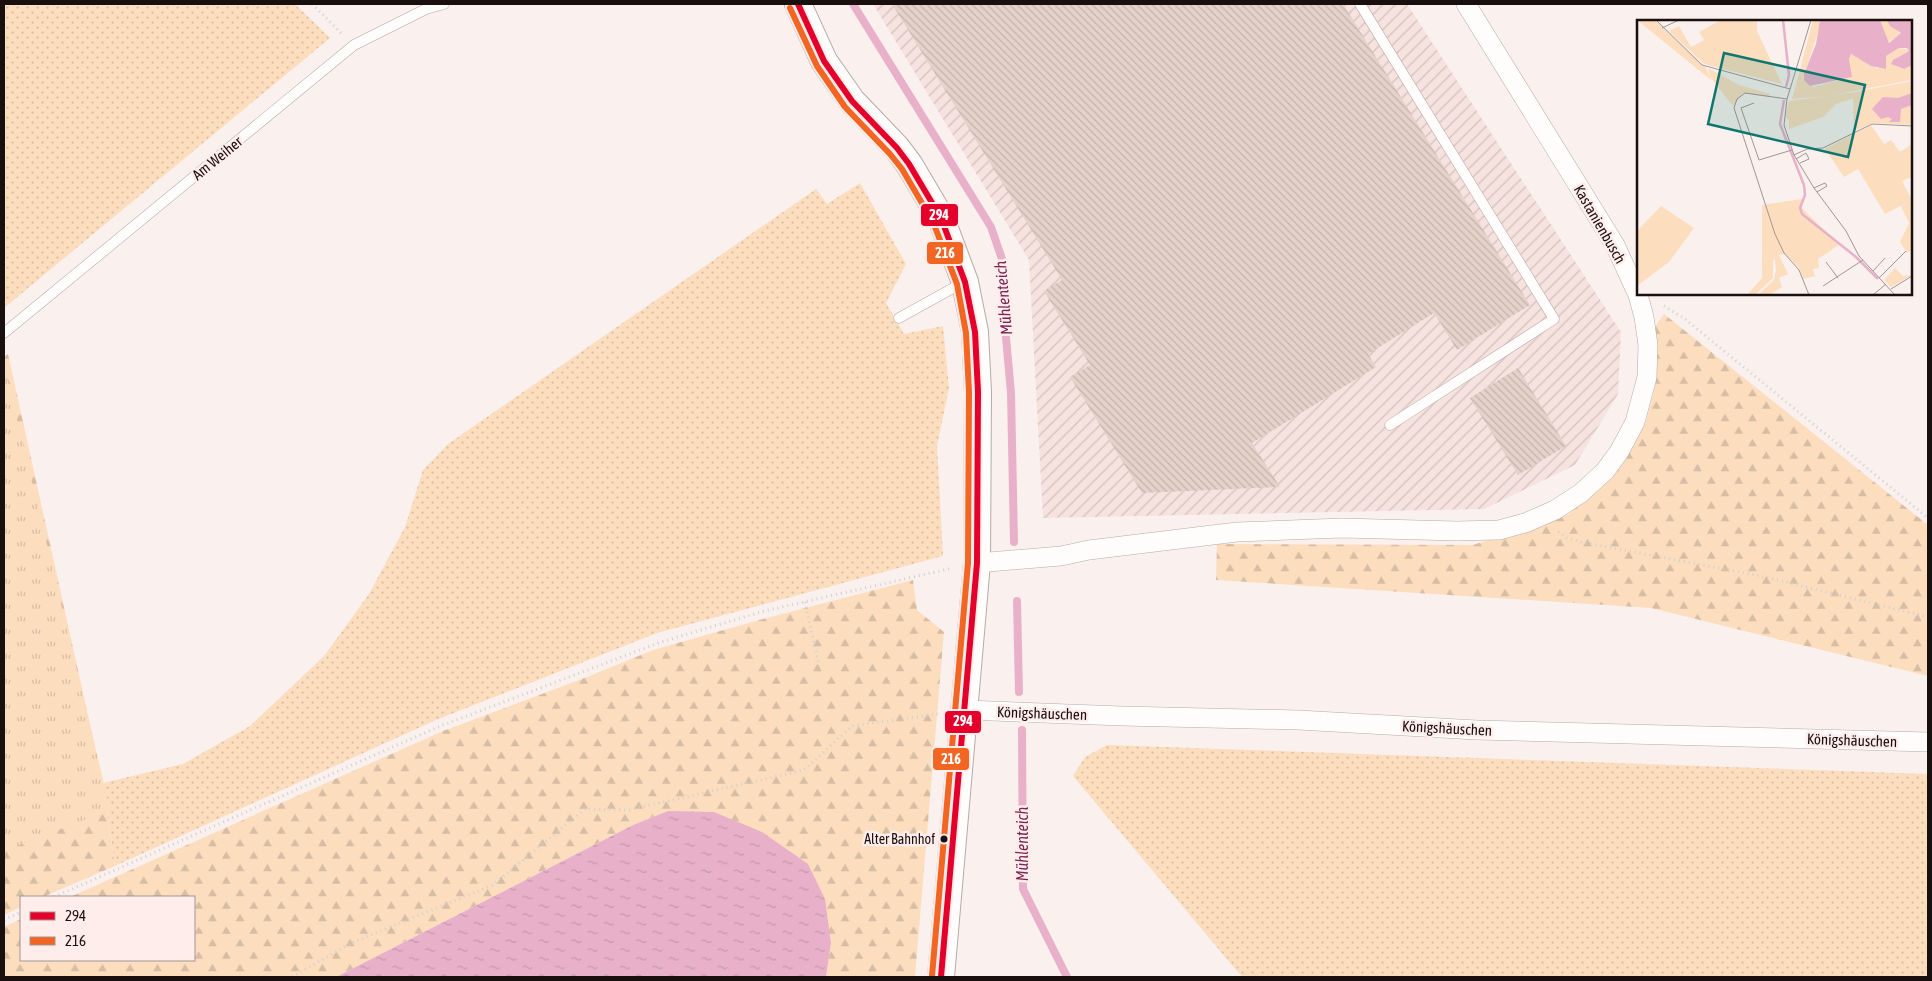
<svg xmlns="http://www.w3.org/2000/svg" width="1932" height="981" font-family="'Asap Condensed',sans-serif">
<defs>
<pattern id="industrial-furrows" width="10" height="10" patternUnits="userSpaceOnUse" patternTransform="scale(1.25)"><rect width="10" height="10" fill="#f6e2de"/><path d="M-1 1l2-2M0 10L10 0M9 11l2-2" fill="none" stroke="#d2c1bd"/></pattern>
<pattern id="grass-dots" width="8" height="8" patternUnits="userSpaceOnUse" patternTransform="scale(1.25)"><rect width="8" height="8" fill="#fcdebf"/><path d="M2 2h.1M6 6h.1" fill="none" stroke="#d7bda3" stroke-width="1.8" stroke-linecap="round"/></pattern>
<pattern id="forest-firs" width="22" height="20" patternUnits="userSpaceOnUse" patternTransform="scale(1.25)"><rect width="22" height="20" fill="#fcdebf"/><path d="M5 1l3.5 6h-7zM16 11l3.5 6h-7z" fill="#d7bda3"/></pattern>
<pattern id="park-tufts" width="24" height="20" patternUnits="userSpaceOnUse" patternTransform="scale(1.25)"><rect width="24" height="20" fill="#fcdebf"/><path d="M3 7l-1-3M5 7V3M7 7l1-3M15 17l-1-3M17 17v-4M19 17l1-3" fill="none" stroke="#d7bda3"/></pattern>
<pattern id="water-ripples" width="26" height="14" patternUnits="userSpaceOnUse" patternTransform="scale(1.25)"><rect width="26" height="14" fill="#e9b1c9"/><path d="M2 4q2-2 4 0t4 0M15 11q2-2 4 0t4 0" fill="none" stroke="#c797ab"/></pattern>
<pattern id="building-back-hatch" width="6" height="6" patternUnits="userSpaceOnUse" patternTransform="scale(1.25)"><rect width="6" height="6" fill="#e5d2ca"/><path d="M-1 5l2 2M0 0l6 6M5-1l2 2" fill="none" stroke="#c4b3ac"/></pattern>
</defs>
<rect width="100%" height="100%" fill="#faf0ee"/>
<path fill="url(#industrial-furrows)" d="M873,4H1407L1621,332L1618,394L1575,465L1484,509L1043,518L1029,260Z"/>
<path fill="url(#grass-dots)" d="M4,4H295L330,38L4,308Z
M860,183L906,264L886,303L904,334L943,326L949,388L937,446L943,556L657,633L436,720L115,866L103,783L183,764L250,726L325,655L369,594L405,527L423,470L448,444L816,189L827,204Z
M1107,745L1928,774V977H1242L1073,776L1085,757Z"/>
<path fill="url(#forest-firs)" d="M1664,314L1928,525V676L1651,608L1216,580L1217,544L1473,545L1569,514L1605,483L1646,422L1656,382L1655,327Z
M8,354L103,783L115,866L43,897H21V907L4,915V357Z
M913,580L917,610L944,632L915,977H826L831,943L668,811L633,825L336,977H4V927L21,919V960H194V897H70L443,731L587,677L653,650L759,620Z"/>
<path fill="url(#park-tufts)" d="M4,365L110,809L120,806L4,851Z"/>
<path fill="url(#water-ripples)" d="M668,811L714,812L762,832L808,864L825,899L831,943L826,977H336L633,825Z"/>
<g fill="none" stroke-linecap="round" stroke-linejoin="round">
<path stroke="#e9b1c9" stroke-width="8" d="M853,4L991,227L1002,259L1003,304L1011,393L1014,542
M1017,601L1019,692
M1022,730L1023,889L1067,977"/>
</g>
<path fill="url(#building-back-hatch)" d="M892,4H1343L1530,305L1457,350L1434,313L1368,354L1376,367L1252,443L1280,487L1142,493L1070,377L1090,365L1044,291L1062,280Z
M1518,368L1566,446L1518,475L1470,398Z"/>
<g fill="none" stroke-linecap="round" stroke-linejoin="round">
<g stroke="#b5aba9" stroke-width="11">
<path id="lane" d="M1360,4L1554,319L1390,425
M899,318L964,282
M4,333L354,45L426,9L444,4"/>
</g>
<g stroke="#b5aba9" stroke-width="20">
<path id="street" d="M977,563L1061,556L1089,550L1237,532L1342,528L1457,531L1499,530L1525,523L1555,510L1581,493L1605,471L1619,452L1635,422L1647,377L1648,345L1644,317L1638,295L1615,245L1466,4
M966,710L1122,716L1298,720L1477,730L1928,742"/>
</g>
<g stroke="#b5aba9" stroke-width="28">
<path id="secondary" d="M798,4L824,61L852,101L897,148L909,164L941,218L965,282L975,332L978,392L977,563L941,977"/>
</g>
<path stroke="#d1cfcf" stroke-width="3" stroke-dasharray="1 4" stroke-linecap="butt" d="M312,4L341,33
M1664,306L1685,319L1928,518
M1558,532L1567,538L1581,542L1761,576L1928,617
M805,602L819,665
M54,897L438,727L661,642L764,611L953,568
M4,920L21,912
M292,977L351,943L493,885L585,809L629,810L804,770L852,726L938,714"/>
<use href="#lane" stroke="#fefdfc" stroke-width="10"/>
<use href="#street" stroke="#fefdfc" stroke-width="19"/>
<use href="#secondary" stroke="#fefdfc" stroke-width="26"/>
<g stroke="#feedea" stroke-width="10">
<path id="bus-1" d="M798,4L824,61L852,101L897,148L909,164L941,218L965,282L975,332L978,392L977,563L941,977"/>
</g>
<g stroke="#feedea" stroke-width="10">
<path id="bus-2" d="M790,8L817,66L845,107L890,154L902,169L933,222L957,284L966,333L969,392L968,563L932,976"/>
</g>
<use href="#bus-1" stroke="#e4002b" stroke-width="6"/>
<use href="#bus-2" stroke="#f26522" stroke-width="6"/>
</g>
<circle fill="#180f0e" stroke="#feedea" stroke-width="2" cx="944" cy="839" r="4.5"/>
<g text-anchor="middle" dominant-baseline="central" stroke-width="5" stroke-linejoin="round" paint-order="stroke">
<g font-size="14" fill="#180f0e" stroke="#feedea" text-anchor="end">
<text x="935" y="839">Alter Bahnhof</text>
</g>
<g font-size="15" fill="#180f0e" stroke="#feedea">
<text transform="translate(217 158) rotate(-39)">Am Weiher</text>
<text transform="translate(1600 224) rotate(60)">Kastanienbusch</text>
<text transform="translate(1042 713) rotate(2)">Königshäuschen</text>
<text transform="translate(1447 728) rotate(3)">Königshäuschen</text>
<text transform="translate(1852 740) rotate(2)">Königshäuschen</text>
</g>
<g font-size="16" font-style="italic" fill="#7b2353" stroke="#feedea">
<text transform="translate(1003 298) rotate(-95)">Mühlenteich</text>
<text transform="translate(1022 844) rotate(-90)">Mühlenteich</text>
</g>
</g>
<g transform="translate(1637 20)">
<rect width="275" height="275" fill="#faf0ee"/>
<path d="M120,0V11L145,64L67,44L32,11L42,6L54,27L67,20L62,12L82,1ZM218,72L217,78L199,84L186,97L152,109V100L148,97L152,81ZM234,105L247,124L254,120L263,132L275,124V157L265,161L275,180L248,194L221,149L207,157L188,129ZM24,186L57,208L32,242L0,266V211ZM125,235L136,239V258L118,275H110L125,258Z" fill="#fcdebf"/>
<path d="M0,0H18L69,48L74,60ZM176,0H183L182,9L166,58L176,67L214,57L212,39L214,34L241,49L249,36L262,28L273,30L259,38L260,47L269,48L274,44L275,60L191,76L155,79ZM243,0H250L264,15L249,23ZM71,48L102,65L133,74L132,77L106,73L96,86L73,57ZM275,61V73L235,103L217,111L218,72ZM165,179V188L202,225L181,239L182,248L176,249L178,256L166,259L162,248L148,234L142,235L151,254L142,258L145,267L133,275H121L136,261L139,251L138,240L125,235V185ZM275,180V230L270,233L263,222L272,203L264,186Z" fill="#fcdebf"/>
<path d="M275,64V105L234,103L217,111L216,76ZM258,248L266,256L275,255L254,267L247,260Z" fill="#fcdebf"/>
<path d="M183,0H243L252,23L264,13L253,6L250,0H275V45L267,49L254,44L256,40L272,31L270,28H262L249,36V49L234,46L214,34L212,39L215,57L173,66L167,60V54L179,24ZM275,73V85L264,89L263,102H252L255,99L251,97L244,99L235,89L246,77L261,78Z" fill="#e9b1c9"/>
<path fill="none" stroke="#e9b1c9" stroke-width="2.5" d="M146,0L152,55L149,67M147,80L143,104L167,165L168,175L163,188L165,194L219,237L241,259"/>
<path fill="none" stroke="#a09694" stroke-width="1" d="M19,0L65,45L153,69M174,0L150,79L147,105L157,135L177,168L209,211L222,236L258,275M25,8L42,0M150,79L108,73L100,79L97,88L138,214L147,233L162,250L172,275M117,83L104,88L122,140L155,130M157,135L170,129L186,128L235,104L275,106M159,139L169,133L172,139L163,143M177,168L188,163L190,166L180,172M189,242L201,258M236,251L248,238M242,258L269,231M186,266L226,240M254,269L275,256M236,275L249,264"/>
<path fill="#0f766e" fill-opacity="0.15" stroke="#0f766e" stroke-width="2.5" d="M87,33L228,65L211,137L71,104Z"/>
<rect width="275" height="275" fill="none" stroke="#180f0e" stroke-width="2.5"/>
</g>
<g stroke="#feedea" stroke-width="2">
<rect x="920" y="203" width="39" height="24" rx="5" fill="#e4002b"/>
<rect x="926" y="241" width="38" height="24" rx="5" fill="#f26522"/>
<rect x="944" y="710" width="38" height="24" rx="5" fill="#e4002b"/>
<rect x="932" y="747" width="38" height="24" rx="5" fill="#f26522"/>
</g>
<g font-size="14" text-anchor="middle" font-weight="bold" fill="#fff">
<text x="939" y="220">294</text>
<text x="945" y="258">216</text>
<text x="963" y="726">294</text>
<text x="951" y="764">216</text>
</g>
<rect width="1932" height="981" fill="none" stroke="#180f0e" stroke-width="10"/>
<rect x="20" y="896" width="175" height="65" fill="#feedea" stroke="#a29492"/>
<rect x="30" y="912" width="25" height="8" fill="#e4002b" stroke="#a29492"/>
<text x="65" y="921" font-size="15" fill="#180f0e">294</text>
<rect x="30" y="937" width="25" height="8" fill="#f26522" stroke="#a29492"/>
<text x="65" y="946" font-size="15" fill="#180f0e">216</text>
</svg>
